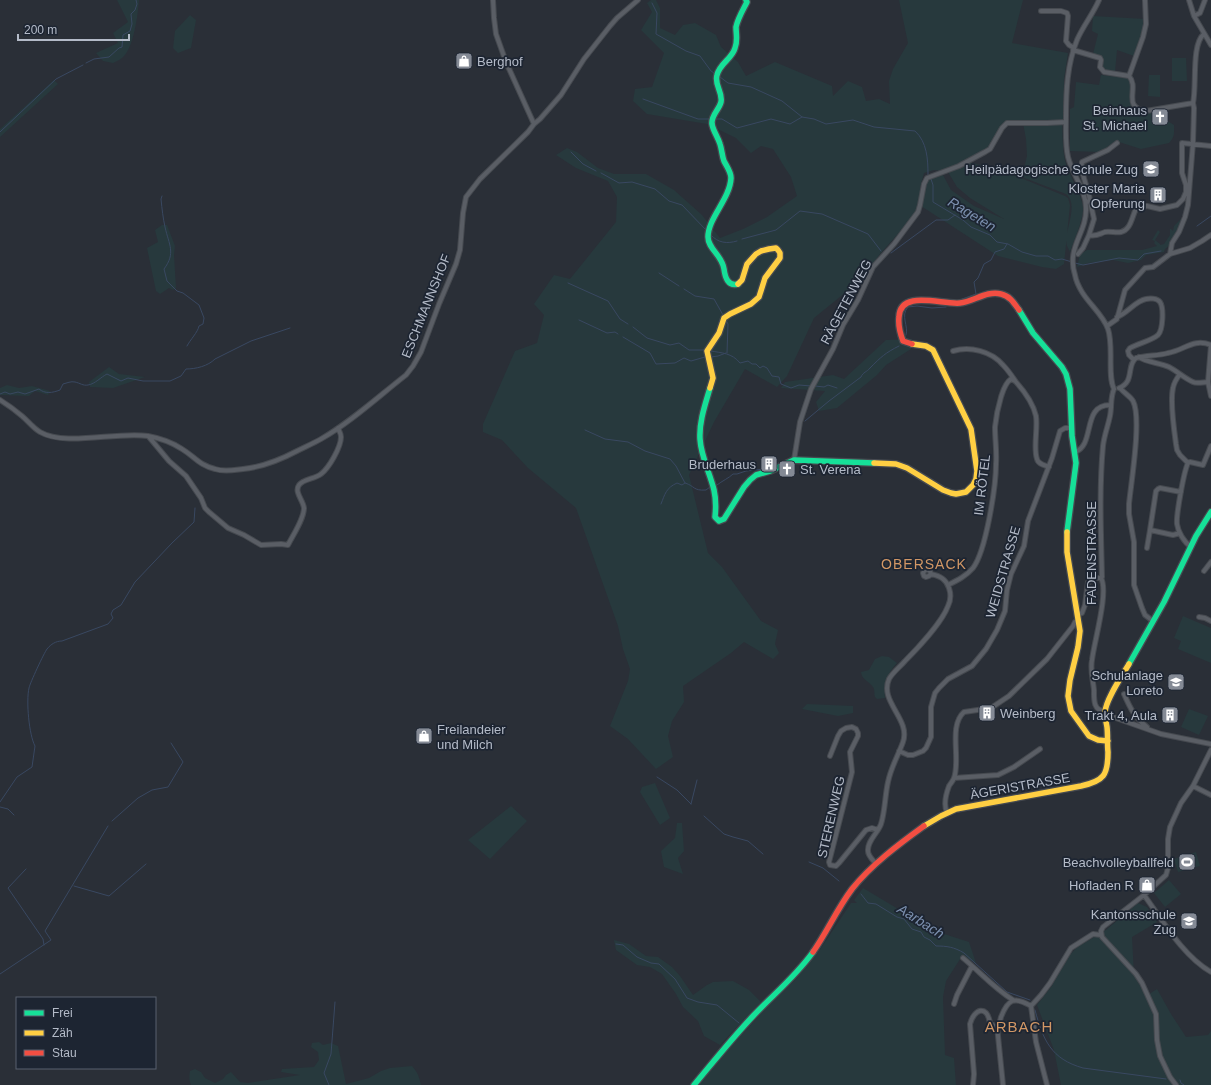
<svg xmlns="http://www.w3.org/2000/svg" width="1211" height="1085" font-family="Arial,sans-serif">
<rect width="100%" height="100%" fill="#2a2f37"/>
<path fill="#27393d" d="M117,0H139C138,14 134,46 124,56C122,59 117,61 113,63L103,61L96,53L118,43L113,33L128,22Z
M651,0H656L660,8V28L675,35L683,25L695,23L716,35L721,47L738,62L746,76L775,62L832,86L833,96L848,81L862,87L866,101L879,99L890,104L889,81L893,69L908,43L899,0H1023L1012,43L1068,53L1064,79L1063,121L1047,122H1007L989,148L959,166L942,171L934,170L924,173L920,188L921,196L918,209L906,225L880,254L862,279L814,318L787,376L777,387L745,369L714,422L689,475L708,553L722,567L761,621L778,630L775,644L779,653L773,659L744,642L731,653L683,686L684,702L672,721L668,736L673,757L656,769L628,739L610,726L628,681L630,669L623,649L618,626L576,508L528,468L502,440L483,432V424L515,351L537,343L544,315L534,304L554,275L570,279L616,222L617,197L608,181L576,168L556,155L567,148L577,152L598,168L614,174H646L674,190L702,215L720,238L743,229L767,217L797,196L791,177L773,149L761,146L751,153L736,138L707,124L647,114L633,101L635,89L652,87L664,53L641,30L652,12L647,3Z
M190,15L196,20L191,48L178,53L173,48L175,31Z
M1093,16L1145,19L1142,35L1134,56L1117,50L1115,72L1106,71L1102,67C1101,58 1103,56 1093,54L1098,34L1092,31Z
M1172,58H1186L1187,81H1172Z
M1101,75L1127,78L1130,82V98L1132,110L1137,111L1138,114L1164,108L1166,120L1174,125C1174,133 1175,137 1169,143L1141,149L1116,141L1100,152L1070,151V109L1074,107L1076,82L1099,85Z
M1149,75H1160V97L1148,96Z
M54,80L58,84L0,137V129Z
M1023,123H1062C1063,136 1062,151 1066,164C1070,177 1081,193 1083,207C1084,218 1074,241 1070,252C1069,250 1068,248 1067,246C1063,232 1080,205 1066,194L1022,177L1027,156L1026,139Z
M969,162L1006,172L1065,196L1068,198L1070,205L1064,264L1056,269L1042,267L998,256L921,206L927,180L943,175L951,190L974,206L1004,219L970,198L957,187L948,172Z
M1181,219L1182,220C1179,227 1172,245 1165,249L1164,252L1146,255L1141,260L1128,263L1113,260L1088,263L1077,267L1080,254L1087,250H1142L1157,246L1154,243L1155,241L1152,240L1158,230L1160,232L1155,240L1160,244V245L1164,244L1170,235V229H1171L1173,231L1174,226Z
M162,225H167L175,246L174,255L176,288L173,290L169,288L160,294L156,291L147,248L158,242L155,230Z
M912,339L911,349L886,365L877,375L837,408L819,411L816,402L825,391L781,388L785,382L833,375L844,379L886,340Z
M109,367L119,374L145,377L113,388L90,387L89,382Z
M7,385L19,388L32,386L50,391L48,395L35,391L29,396L0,395V388Z
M1183,616L1211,628V663L1178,649L1181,641L1174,638Z
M882,656L889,657L897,663C887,674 884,683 885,698L877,699L875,697C874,694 875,689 873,687C869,681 862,680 861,672L869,670L875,659Z
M807,704L853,706V713L838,716L802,709Z
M1189,709L1208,716L1199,735L1181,727Z
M655,783L670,818L660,825L640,792L642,787Z
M511,806L527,821L490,859L468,840Z
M677,823H682L684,851L678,858L683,874L664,867L661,851L675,838Z
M1196,852L1200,866L1178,872L1174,859Z
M1169,880L1181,894L1165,907L1154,893Z
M863,888L935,931L969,942L976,963L962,956L946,981L943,997L945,1055L954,1058L956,1085H695L765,1009L795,980L821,948L851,903H857L854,900Z
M1138,903L1147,907L1157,922L1132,937L1134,975L1146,996L1157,989L1171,1014L1186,1037L1208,1035L1211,1031V1085H1061L1054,1050L1037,1005L1051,987L1070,955L1076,948L1106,930Z
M614,940L629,944L646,956L658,957L672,967L680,976L693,995L707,985L713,982L733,981L749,990L761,1002L720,1045L704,1036L698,1021L683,1007L676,994L662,974L650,967L637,965L616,950Z
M319,1042L323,1045L331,1043L338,1046L346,1084L369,1078L381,1071L390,1068L412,1066C418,1073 419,1076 421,1085H191C189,1080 189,1076 190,1071L195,1069L201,1072L205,1078L215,1083L223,1079L226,1075L231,1072L240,1082L248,1083L300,1075L281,1072L282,1069L314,1067L319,1060L318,1052L311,1047L312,1043Z"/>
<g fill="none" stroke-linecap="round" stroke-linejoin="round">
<path stroke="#394861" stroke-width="1" d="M652,3L657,13L656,34L686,51L700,56L711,71L714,73
M86,63L94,59L109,57L119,48L122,47L123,35L130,31L132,24L131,14L135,10L137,4L136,0
M720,77L728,83L751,87L782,101L802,117L814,119L826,124L853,120L874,127L915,131C927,142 928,159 928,175L929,177
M643,99L698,119H709
M715,119H722L737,128L771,119L790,124L802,117
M0,132L56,79L83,65
M571,152L583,164L596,171
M601,173L619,183L632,182L655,189L669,201L682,205L706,230
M931,179L933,185V202L963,220L971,227L990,235L997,242L1008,244L1022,252L1036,256H1048L1055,260L1062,259L1072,262
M162,196L161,199C162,209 163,218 165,227C169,245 176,253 164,269L167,281L177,291L183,293L199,305L204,318L203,324L199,326C198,332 190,340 187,346
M1197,226L1211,216
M711,235C718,243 727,244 737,241
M742,239L776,230L800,211L822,214L868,234L881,251
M891,253L936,220H948L955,215
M1075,263L1083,265L1119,258L1138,260L1144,254L1161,251
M659,273L679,286
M568,283L608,301L620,319L628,324
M684,289L695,296L714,299L723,315
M962,299L976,294L974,282L978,278L984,264L991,260L995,252L1004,249L1007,244
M579,320L607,333L615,332L618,334
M726,320L728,324L727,353
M633,327L647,338L670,345L679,343L689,350H704
M906,335C909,326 900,316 908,307L917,306L932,308L946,307
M623,337L650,353L656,364L675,363L684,358L691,361L705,357
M711,351C722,353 732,353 740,363L748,361L752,364H756L760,368L763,366L767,368L772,376L779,377L781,384L791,388L799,385L811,386
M711,357L718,356L726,353
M815,386L824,387L828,385L837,388
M0,394L5,392L10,394L18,392L25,394L39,389C45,394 52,393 60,390L63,384C67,383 71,381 75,382C80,383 83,386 88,385C95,384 101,377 107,374L121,381L128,378L143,381H170L181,376L186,369C196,369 208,366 215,359L251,341L290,328
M805,421L829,401L861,377C863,372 867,372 870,368C881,357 885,353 899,346
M585,430L605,439L628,442L645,451L670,459L676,466L685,483C695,486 693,491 706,490L710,487
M717,485C722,481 729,478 733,474H737L746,471L764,469
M661,504C665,494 666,488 677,483L682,485L685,483
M657,777L677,790L691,804
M0,802L17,777L32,767L35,746C29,735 26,701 29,688C30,683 44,653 47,649C51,644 56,641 62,641L108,624L113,618L111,614L113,610L121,605L135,582L172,543L194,522L195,508
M691,804L697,780
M0,807L8,809L14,815
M704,816L724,834L733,837L748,841L763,854
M112,821L138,798L152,790L168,787L183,762L171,743
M809,862L823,868L839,881
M26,869L8,888L43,939L44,945
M74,886L109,896L146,864
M861,894L868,903L876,904L897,917L904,919L912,929L921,932L924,937L930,940L936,946C947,946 954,947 964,953L1007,992L1030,1000
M616,944L623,945L637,957L651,963L659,964L675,979L687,998L698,1002L717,1005L739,1023
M0,974L51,940L45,931L108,826
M1035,1010C1043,1040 1051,1059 1083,1068L1166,1079
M1180,1080L1181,1083L1184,1085
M329,1085L324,1073L331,1054L335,1002"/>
<g stroke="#464a50" stroke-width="6">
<path id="street" d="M493,0L494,18L496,34L506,62L534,124
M1099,0C1093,14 1083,26 1077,40C1067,65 1066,91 1066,117C1066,131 1065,144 1068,157C1072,174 1086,190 1086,208C1087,233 1066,247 1075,275C1076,281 1079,287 1082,292C1090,305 1103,315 1108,329C1114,347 1107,375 1114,389
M1145,0L1146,24L1143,37L1129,76C1140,88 1121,107 1146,111L1193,103
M1189,0L1194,16L1211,45
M1041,11H1061L1067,13L1068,16L1066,41L1069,45L1074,48
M1194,16L1200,13L1205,0
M1073,50L1100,58L1101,60L1100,67L1104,72L1129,76
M1090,201C1089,188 1080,175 1082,162L1108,150L1117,143
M1086,202L1090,201L1094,219L1089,235C1096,237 1099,234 1105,232C1110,231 1116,233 1121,232C1131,230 1132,216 1136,209L1147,206L1160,209L1177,205L1183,199L1186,192V185L1182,173V143L1211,146
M1078,254L1083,248L1089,235
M1170,254L1172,243L1179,232L1185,217L1188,205L1193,143L1194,108L1193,103C1197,86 1191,44 1204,34
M1117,317C1128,313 1135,301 1146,299C1150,298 1157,298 1160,302C1164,308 1163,330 1158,335C1151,341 1139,343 1130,348L1128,351L1129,355L1134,360
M1107,326L1117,319L1125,290L1145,268L1153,267L1170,254L1190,248L1202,241L1211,235
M1211,345L1208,382L1211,396
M953,351C970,346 991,351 1003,365C1008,370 1012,376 1016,382C1025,392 1033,403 1036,416C1038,429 1033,448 1037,459C1038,464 1044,465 1049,467
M1139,357C1146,362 1160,363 1169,367C1177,371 1184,378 1193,382C1197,384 1203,382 1208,382
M1180,374C1177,378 1174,382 1173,388C1170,401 1174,430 1176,444L1177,450L1180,455L1188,463L1190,462L1203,465L1211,446
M1119,388C1135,382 1126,366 1136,358C1147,355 1158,356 1168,353C1185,350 1193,338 1211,345
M1120,388C1124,393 1130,396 1133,401C1142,418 1131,483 1129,504V514L1134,542V585L1142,608L1145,615L1153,621
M0,400C8,405 15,410 22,416C28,421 33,428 40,432C66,447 117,431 148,436C159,438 173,443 182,449C195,457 199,465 215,469C224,472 234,470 243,469C262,467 280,460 297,451C305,447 314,443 321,439C351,422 379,396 406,375L413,366L421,352L439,304L456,264L460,250L463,213L466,197L480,179L528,132L534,124L540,119L561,95L584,59L610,26L617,18L638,0
M149,437L169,461L186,476L201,498L205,508L209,512L228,528L244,535L261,545L281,544L288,545C293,535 304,519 304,508C303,500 294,492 299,485C303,479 315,479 321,474C329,468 341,447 341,437C341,433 339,431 338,428
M1075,452C1096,445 1081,404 1111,405
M794,460L800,422L811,389L833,349L843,325L858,300L873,267L894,244L918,212L920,205L924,184L927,178L959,166L985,152L990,149L1002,128L1007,123H1047L1066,122
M1188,463C1184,471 1176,515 1177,524C1178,532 1184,542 1191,547
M1150,530L1156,491L1158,489L1160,488L1181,492
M1147,548L1150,530L1173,535L1180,533
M1204,571L1211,562
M948,585C958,580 966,576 973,568C986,551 996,486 996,464C997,452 995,440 995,427C996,417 998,407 1001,397C1003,391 1005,383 1011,379L1015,381
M1078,614L1082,613L1085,605L1088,582L1095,578H1101
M1199,617L1205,618L1211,621
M1124,694C1130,708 1135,718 1147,727
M1105,711C1093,711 1094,699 1094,690C1093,680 1090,670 1092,660C1094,642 1109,592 1101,578L1102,577C1101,533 1099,489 1103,446C1104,436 1108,426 1110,416C1112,407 1110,398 1114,389
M1105,716L1113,717L1161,734L1211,744
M899,751L908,755H913L923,751L926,748L931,737V707L935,693L939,688L948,679L972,666L986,649L997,630L1005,611L1007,590L1011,574L1024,546L1028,521L1052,458L1060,431L1065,428H1071
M830,756L838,736L841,731L846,728L852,727L856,729L858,733V736L850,752L852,772L829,862L830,865L836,866L839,863L866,830L872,828L878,830
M954,778L998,775L1014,767L1040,749
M1193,786L1211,795
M947,812C943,804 946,794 949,786C951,783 953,781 954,778C961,759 948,726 964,712L991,708L1009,696L1047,659L1073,626L1075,622L1079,620
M876,864C873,860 868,856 868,851C867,841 878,833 881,824C885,812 885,795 888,782C891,767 898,756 903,742C911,719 879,702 889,679C893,672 900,667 905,661C918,648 942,622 948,606C951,600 951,594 949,588C946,579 940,576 931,574L930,571L928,569L925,570L923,573L924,576L926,577L929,576L931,574
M1144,895C1163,921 1183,956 1211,972
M963,958C980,972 994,988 1013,1000
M954,1004L957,995L972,966
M1031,1006L1041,995L1050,983L1071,948L1093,934L1101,935
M1031,1006L1036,1042L1047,1085
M973,1085L974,1074L970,1024C974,1009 987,1004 990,1023L994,1026H997
M1003,1085L997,1026C1000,1023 1000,1021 1001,1017C1008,999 1014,996 1031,1006
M1176,1085L1170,1077L1160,1056L1157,1040L1156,1014L1142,983L1136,974L1102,937L1101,931L1103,927L1144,895L1166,875L1168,868V839L1170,827L1181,803L1193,786L1211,750"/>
</g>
<g stroke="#464a50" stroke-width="8">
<path id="fast" d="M738,284C728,287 725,277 724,269C722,255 708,249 708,237C708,218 730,199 731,178C731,172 727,167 724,161C722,156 722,150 720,144C718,137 713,131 712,124C711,115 719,110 721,102C723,92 714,85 717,75C720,63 732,59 735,48C738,41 736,34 736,27C738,18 743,10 747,2L746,0
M1019,310L1033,333L1062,367L1066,374L1070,389L1072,436L1076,463L1067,532
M710,388C705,405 699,422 700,439C701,457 710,473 714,490C716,499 716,508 715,517L719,521L724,519L744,487L750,480L756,475L770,471L794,460L874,463
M1129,664L1164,602L1196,536L1211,512
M694,1085C714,1061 733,1037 754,1015C774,994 796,976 813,952"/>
</g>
<g stroke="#464a50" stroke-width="8">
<path id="slow" d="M710,388L713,378L707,351L719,333L724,318L730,314L751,304L759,297L765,278L780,258V253L778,250L776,248L769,249L761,251L756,254L747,264L742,280L738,284
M874,463L896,464L907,468L943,490L951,493L956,494L966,492L973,485L976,479L977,471L971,429L933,350L926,346L912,344
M1067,532V552L1080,631L1078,647L1070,680L1068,696L1071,711L1089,736L1098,740L1108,741
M924,826L941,816L956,809L1081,786C1104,781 1108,775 1108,752C1107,744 1108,735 1107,727C1106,722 1105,717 1105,712C1106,699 1122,676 1129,664"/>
</g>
<g stroke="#464a50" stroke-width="8">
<path id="jam" d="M912,344L903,341C900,333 898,325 899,317C900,289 942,305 960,303C973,302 987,290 1001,294C1010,296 1014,303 1019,310
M813,952C827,932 837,909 852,889C871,865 899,844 924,826"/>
</g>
<use href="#street" stroke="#5a5e65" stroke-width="4"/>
<use href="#fast" stroke="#16e098" stroke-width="5.5"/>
<use href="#slow" stroke="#ffcf43" stroke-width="5.5"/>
<use href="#jam" stroke="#f24e42" stroke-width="5.5"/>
</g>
<defs>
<g id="shop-square" transform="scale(0.9)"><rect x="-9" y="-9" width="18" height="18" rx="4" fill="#848a95" stroke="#1d2532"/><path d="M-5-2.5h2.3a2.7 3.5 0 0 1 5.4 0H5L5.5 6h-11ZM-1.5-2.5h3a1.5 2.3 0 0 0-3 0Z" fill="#fff"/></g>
<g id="church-square" transform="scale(0.9)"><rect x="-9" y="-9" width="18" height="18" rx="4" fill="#848a95" stroke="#1d2532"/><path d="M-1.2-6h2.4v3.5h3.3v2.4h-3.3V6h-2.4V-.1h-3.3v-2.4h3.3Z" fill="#fff"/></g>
<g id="school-square" transform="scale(0.9)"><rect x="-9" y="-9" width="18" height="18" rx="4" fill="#848a95" stroke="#1d2532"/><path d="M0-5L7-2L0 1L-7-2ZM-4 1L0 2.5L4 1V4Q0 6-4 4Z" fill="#fff"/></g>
<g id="building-square" transform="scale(0.9)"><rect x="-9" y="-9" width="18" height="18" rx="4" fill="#848a95" stroke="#1d2532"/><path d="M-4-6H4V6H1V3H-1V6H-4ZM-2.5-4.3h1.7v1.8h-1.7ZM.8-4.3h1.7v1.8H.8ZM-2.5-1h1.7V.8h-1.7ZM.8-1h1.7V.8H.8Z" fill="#fff"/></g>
<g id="stadium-square" transform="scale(0.9)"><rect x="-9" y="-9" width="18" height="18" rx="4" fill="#848a95" stroke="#1d2532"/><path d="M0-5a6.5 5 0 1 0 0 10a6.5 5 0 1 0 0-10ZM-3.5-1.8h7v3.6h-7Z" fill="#fff"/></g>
</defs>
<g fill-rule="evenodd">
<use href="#shop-square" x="464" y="61"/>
<use href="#church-square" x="1160" y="117"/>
<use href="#school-square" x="1151" y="169"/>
<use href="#building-square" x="1158" y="195"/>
<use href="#building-square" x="769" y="464"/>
<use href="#church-square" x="787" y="469"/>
<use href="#school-square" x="1176" y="682"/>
<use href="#building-square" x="987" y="713"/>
<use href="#building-square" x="1170" y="715"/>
<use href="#shop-square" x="424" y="736"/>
<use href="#stadium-square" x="1187" y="862"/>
<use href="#shop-square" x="1147" y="885"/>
<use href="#school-square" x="1189" y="921"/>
</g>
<g text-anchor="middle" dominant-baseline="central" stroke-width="3.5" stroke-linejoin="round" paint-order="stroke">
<g font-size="13" fill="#b4bbc8" stroke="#1d2532" text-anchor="end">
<text x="477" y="61" text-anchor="start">Berghof</text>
<text x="1147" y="110">Beinhaus<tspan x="1147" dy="15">St. Michael</tspan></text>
<text x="1138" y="169">Heilpädagogische Schule Zug</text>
<text x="1145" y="188">Kloster Maria<tspan x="1145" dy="15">Opferung</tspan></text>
<text x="756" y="464">Bruderhaus</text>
<text x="800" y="469" text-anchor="start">St. Verena</text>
<text x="1163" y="675">Schulanlage<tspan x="1163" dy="15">Loreto</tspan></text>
<text x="1000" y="713" text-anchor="start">Weinberg</text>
<text x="1157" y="715">Trakt 4, Aula</text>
<text x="437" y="729" text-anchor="start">Freilandeier<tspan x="437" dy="15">und Milch</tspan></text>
<text x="1174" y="862">Beachvolleyballfeld</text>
<text x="1134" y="885">Hofladen R</text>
<text x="1176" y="914">Kantonsschule<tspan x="1176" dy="15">Zug</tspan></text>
</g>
<g font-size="13" fill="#b4bbc8" stroke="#1d2532">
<text transform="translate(846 302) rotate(-62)">RÄGETENWEG</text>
<text transform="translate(426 306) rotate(-68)">ESCHMANNSHOF</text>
<text transform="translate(982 485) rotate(-83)">IM RÖTEL</text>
<text transform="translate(1091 553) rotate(-90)">FADENSTRASSE</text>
<text transform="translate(1003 572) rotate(-74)">WEIDSTRASSE</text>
<text transform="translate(1020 786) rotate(-10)">ÄGERISTRASSE</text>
<text transform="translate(831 817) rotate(-77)">STERENWEG</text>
</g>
<g font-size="14" font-style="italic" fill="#7c90af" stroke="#1d2532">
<text transform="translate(972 214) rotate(31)">Rageten</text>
<text transform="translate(921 921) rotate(32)">Aarbach</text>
</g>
<g font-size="14" letter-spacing="1" fill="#d29765" stroke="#1d2532">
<text x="924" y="564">OBERSACK</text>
</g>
<g font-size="15" letter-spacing="1" fill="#d29765" stroke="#1d2532">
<text x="1019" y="1026">ARBACH</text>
</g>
</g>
<rect x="16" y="997" width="140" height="72" fill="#1d2532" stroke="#59616e"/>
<rect x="24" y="1010" width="20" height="6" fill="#16e098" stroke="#59616e"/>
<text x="52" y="1017" font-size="12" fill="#b4bbc8">Frei</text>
<rect x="24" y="1030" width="20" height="6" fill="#ffcf43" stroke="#59616e"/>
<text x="52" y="1037" font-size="12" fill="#b4bbc8">Zäh</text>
<rect x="24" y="1050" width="20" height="6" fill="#f24e42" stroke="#59616e"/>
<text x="52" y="1057" font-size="12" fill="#b4bbc8">Stau</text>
<path d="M18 34v6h111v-6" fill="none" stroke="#b4bbc8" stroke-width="2"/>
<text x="24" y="34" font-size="12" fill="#b4bbc8" stroke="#1d2532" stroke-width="3" paint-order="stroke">200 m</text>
</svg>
